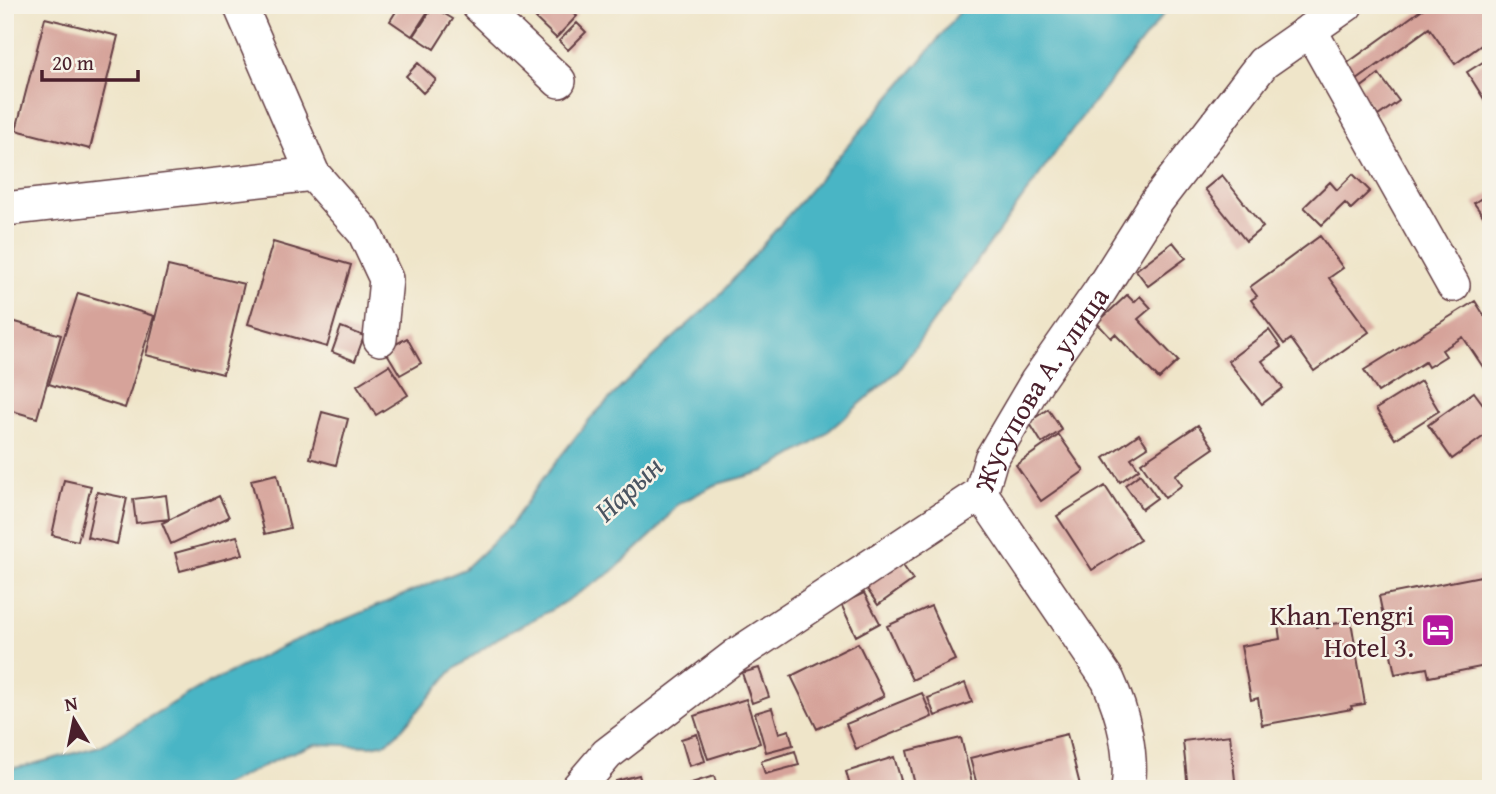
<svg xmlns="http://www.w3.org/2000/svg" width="1496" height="794" font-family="'Gentium Book Plus',serif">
<rect width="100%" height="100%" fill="#f7f3e8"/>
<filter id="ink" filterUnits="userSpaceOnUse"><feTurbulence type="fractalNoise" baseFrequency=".0143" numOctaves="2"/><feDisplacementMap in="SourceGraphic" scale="14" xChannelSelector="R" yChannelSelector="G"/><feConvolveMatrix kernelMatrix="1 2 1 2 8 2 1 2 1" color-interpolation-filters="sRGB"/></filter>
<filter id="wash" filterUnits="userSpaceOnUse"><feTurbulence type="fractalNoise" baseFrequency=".00686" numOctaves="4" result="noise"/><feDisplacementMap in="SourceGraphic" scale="28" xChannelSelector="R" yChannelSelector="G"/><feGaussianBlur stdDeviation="1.57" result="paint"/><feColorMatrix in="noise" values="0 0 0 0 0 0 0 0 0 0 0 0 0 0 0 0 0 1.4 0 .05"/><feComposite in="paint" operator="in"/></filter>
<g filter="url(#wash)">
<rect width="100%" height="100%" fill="#efe5c9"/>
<path fill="#49b5c5" stroke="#4a6a78" stroke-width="2" d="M965,5H1171L1074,127L897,372L817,441L765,471L714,485L677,505L656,531L612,572L555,608L498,638L451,672L403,728L387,743L371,746L316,744L288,754L216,789H5V769L26,766L100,746L199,688L289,643L465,569L511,525L541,481L589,420L636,372L718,297L918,64Z"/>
<g id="blocks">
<path fill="#d6a39a" d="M400,5H432L412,36L390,21Z
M522,5H545L535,17Z
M549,5H564L577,16L556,38L536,19Z
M1428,5H1486L1491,12V38L1455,64L1429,28L1357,80L1346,64Z
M433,7L453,19L434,49L414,36Z
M45,18L118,36L90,149L16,130Z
M577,23L586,32L568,50L559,41Z
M1491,57V110L1467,72Z
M418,63L436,80L423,93L406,76Z
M1379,74L1399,101L1378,116L1359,89Z
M1353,174L1370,191L1351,209L1345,203L1322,225L1304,207L1330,182L1337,190Z
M1222,175L1263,227L1246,241L1205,189Z
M1491,192V227L1474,203Z
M1320,236L1343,268L1329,278L1369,332L1314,371L1291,339L1284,344L1251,300L1257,296L1250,287Z
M273,242L351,265L327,347L248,324Z
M1173,242L1186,258L1148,286L1136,270Z
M168,266L244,284L223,374L146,355Z
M78,293L154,316L125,408L49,384Z
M1127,295L1134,302L1140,296L1151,308L1138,319L1178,361L1159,379L1115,334L1111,338L1097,323Z
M1475,301L1491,326V379L1463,337L1442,350L1446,356L1428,367L1425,362L1378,392L1364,370Z
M5,319L61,335L37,418L5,409Z
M341,327L364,336L355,361L332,352Z
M1269,330L1281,347L1262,361L1283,388L1262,404L1228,361Z
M407,338L421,363L400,375L385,350Z
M389,365L408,395L376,415L357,385Z
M1421,381L1439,411L1395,439L1376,409Z
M1474,392L1491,415V431L1452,459L1428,425Z
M1048,409L1062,430L1042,443L1029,422Z
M322,412L348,419L336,465L310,458Z
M1198,425L1214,448L1175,475L1182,485L1165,498L1141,463Z
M1139,434L1148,447L1131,458L1139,469L1120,482L1104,458Z
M1059,435L1084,471L1041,501L1016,465Z
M277,474L290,528L265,534L251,480Z
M1140,474L1157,498L1142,509L1125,485Z
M64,480L91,486L78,541L52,535Z
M1105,486L1140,540L1092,570L1057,516Z
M97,492L127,498L117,544L87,537Z
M166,495L169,519L136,523L133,499Z
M219,496L229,517L171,544L162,523Z
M237,536L243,554L180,571L175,553Z
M900,561L913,580L878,605L865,586Z
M1491,574V665L1429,677L1427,668L1395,674L1379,596Z
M864,593L880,623L856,636L841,604Z
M931,606L955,660L912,680L887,626Z
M1314,618L1316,627L1351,621L1365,704L1351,706L1352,709L1262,725L1258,698L1251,700L1241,646L1280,639L1278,624Z
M858,643L884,696L817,729L791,676Z
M759,668L769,697L752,703L742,673Z
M965,683L972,702L935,716L928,698Z
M922,693L932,717L856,749L846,724Z
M746,699L760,743L708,759L694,716Z
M772,708L779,733L789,730L793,745L766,752L755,713Z
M697,734L705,761L689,766L681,739Z
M1067,734L1081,789H978L970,758Z
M1230,735L1236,789H1188L1183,741Z
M961,738L972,783L946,789H916L907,751Z
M795,751L799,765L765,774L761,761Z
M894,757L903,787L851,789L846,772Z
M639,775L643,789H618L616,781Z
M714,776L718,789H675V788Z"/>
</g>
</g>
<g filter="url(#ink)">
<use href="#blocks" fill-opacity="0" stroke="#633d43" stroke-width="2"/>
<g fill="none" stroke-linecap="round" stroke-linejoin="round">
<g stroke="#633d43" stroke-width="36">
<g id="minor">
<path d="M240,5L313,174L364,232L386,279L380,339"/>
<path d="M478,5L559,81"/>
<path d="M1310,30L1453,285"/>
<path d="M5,209L313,174"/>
<path d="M981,493L1108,680C1123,713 1133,753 1128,789"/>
<path id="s1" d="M577,789L607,754L735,656L981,493L991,459L1037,381L1100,291L1157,201L1263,63L1346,5"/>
</g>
</g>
<use href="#minor" stroke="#fff" stroke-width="33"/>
</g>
</g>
<defs>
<g id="hotel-square" transform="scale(1.75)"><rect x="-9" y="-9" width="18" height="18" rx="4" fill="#b5179e" stroke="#f7f3e8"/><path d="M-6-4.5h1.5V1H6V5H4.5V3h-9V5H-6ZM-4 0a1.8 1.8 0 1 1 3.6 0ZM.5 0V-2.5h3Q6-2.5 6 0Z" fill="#fff"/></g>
</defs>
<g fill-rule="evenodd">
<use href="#hotel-square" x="1438" y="630"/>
</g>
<g text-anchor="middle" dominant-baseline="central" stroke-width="5" stroke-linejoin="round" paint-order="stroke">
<g font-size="28" fill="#4a1f2b" stroke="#f7f3e8">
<text stroke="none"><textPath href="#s1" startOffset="623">Жусупова А. улица</textPath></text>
</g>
<g font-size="28" fill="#4a1f2b" stroke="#f7f3e8" text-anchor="end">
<text x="1414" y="614">Khan Tengri<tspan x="1414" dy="32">Hotel 3.</tspan></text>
</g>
<g font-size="30" font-style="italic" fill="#4a5461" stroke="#f7f3e8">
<text transform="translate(628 488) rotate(-43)">Нарын</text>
</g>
</g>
<rect width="1496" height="794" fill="none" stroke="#f7f3e8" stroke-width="28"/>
<g transform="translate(74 720) rotate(350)" stroke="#f7f3e8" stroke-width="5" paint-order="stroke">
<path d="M0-5L12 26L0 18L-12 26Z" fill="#4a1f2b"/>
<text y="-10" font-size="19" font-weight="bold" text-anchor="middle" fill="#4a1f2b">N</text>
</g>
<path d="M42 70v10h96v-10" fill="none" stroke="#4a1f2b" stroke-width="3.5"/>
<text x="52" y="70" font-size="21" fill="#4a1f2b" stroke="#f7f3e8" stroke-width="5" paint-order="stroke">20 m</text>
</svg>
